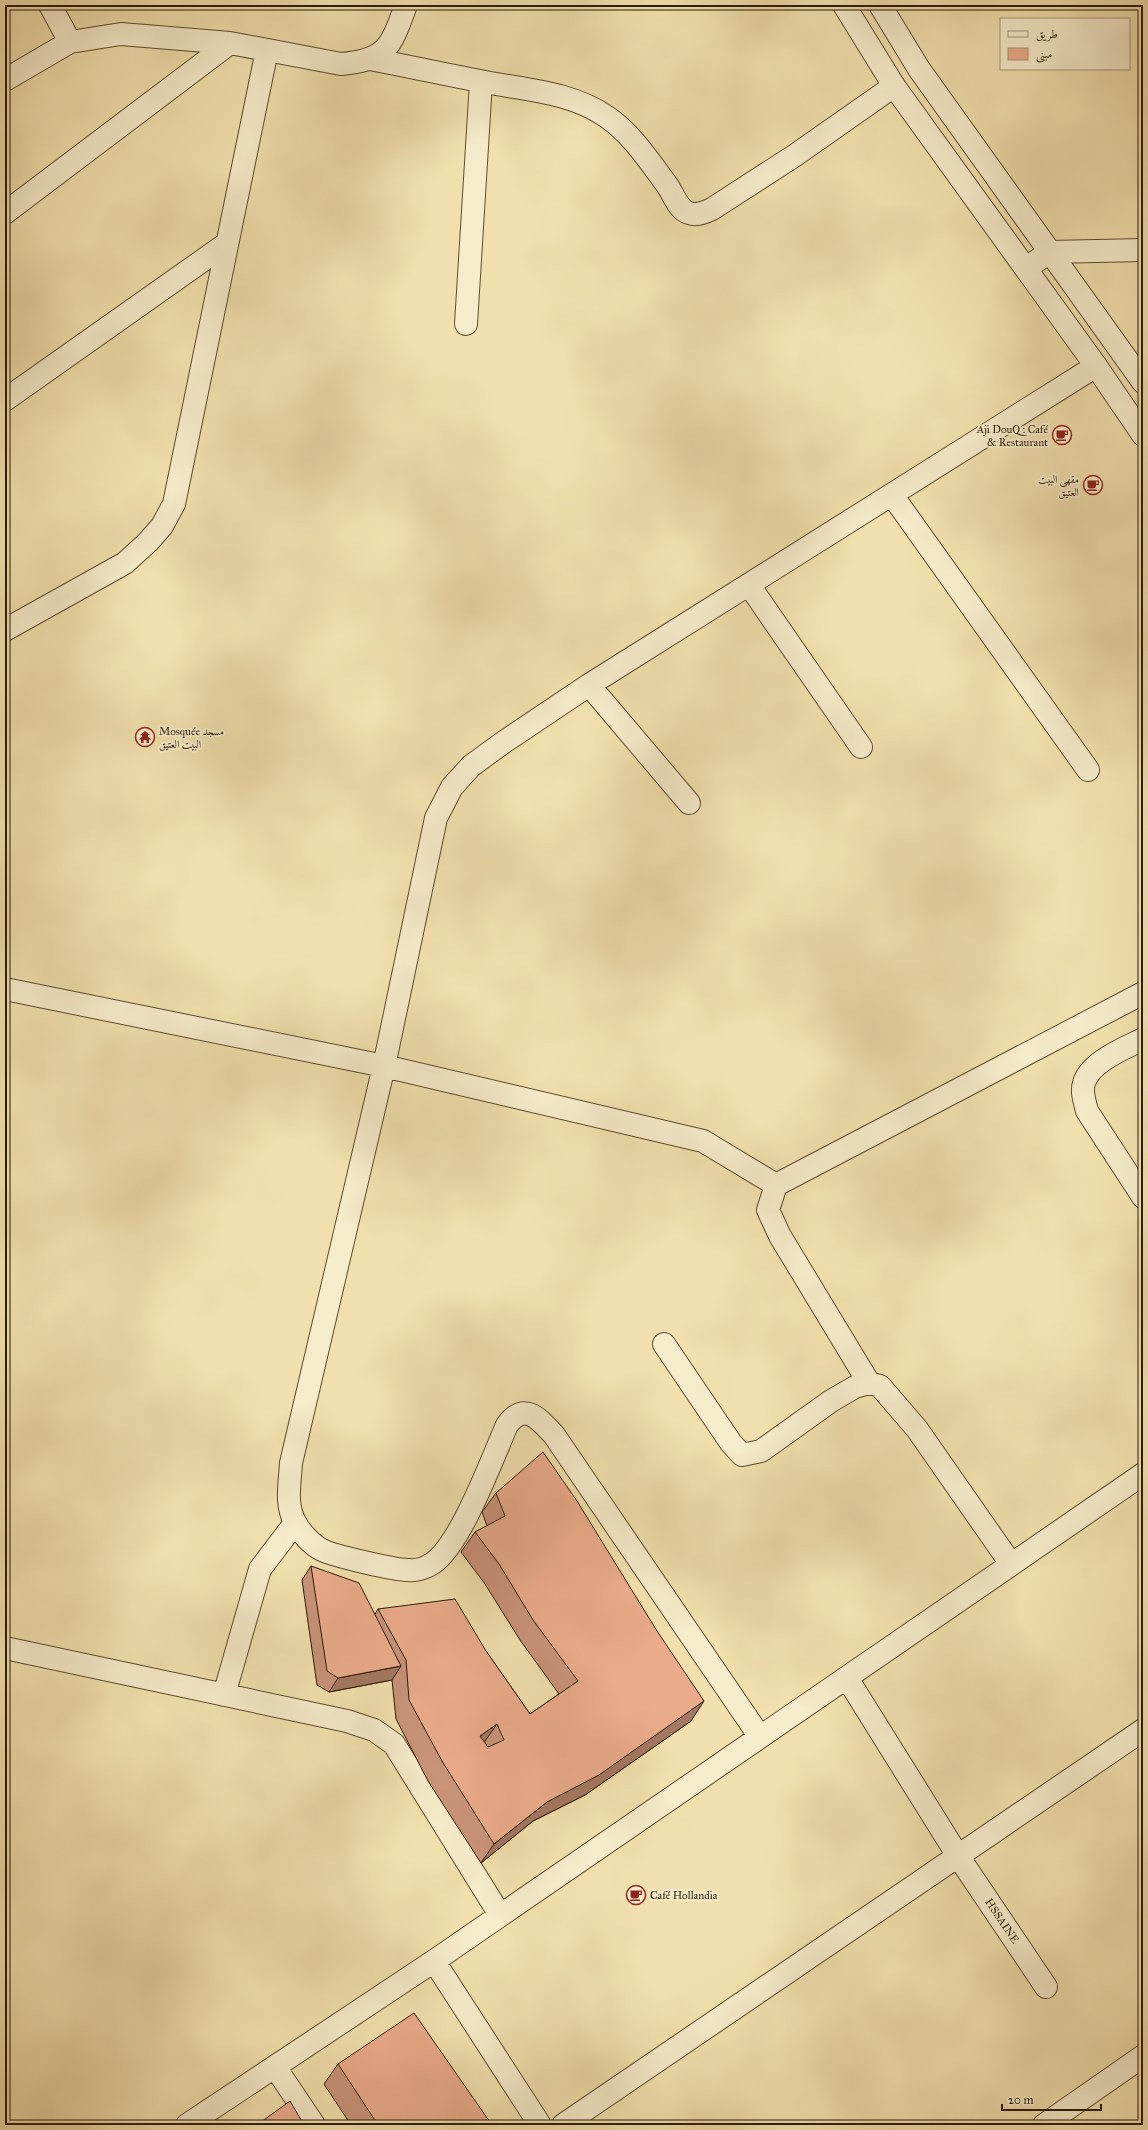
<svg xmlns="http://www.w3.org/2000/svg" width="1148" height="2130" font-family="'IM FELL Great Primer',Amiri,serif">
<rect width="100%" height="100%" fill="#f1e0ad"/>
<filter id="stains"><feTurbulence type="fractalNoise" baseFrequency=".005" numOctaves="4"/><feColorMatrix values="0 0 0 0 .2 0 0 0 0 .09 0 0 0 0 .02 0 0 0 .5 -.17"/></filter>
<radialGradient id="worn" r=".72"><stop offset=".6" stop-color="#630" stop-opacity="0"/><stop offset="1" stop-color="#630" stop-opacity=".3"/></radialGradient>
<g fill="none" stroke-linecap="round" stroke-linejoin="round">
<g stroke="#5c4c2f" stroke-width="24">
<path id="minor" d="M50,5L70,42
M370,59C407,66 443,74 480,81C523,90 570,91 607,117C631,133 650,162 667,185C673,193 678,210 689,213C695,216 706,212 712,209L794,156L894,86
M5,80L70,42L121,34L230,43
M5,213L230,43L341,64C388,60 391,46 406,5
M1026,268L1050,252L1143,250
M466,324L481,82
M5,400L226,244
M892,495L1088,770
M749,585L861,747
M5,630L125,563L148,542L162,526L174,504L267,50
M589,685L689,803
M5,989L384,1066L703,1141L776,1185
M1143,1039C1125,1048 1090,1062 1084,1083C1081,1092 1085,1102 1087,1111L1143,1197
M664,1344L731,1443L742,1455L761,1451L831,1401L855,1387L869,1383L880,1386L917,1429L1011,1564
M869,1383L780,1236L768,1210L776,1185L1143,993
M5,1648L347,1721L374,1730L394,1744L500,1915
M847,1678L958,1856L1046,1987
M224,1695L260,1569L295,1523
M760,1737L554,1435C539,1419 525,1401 507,1425C492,1459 461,1544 433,1563C426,1568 416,1571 408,1570C395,1570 334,1556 322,1550C312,1545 300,1532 295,1522C285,1504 290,1483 291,1463L384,1066L436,818L452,787L471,766L504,742L589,685L1096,366
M434,1961L540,2125
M275,2067L314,2125
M187,2125L434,1961L1143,1474
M563,2125L1143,1730
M1044,2125L1143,2056"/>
</g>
<g stroke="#5c4c2f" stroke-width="24">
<path id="tertiary" d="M844,5L894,86L1096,366L1143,435
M880,5L919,69L1143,382"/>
</g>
<use href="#minor" stroke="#f6ebca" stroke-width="22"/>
<use href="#tertiary" stroke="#f6ebca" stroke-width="22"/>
</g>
<path fill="#c99378" stroke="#2a1a05" d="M496,1493L691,1721L585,1795L533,1821L481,1863L428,1781L396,1719L392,1680L329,1692L317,1685L302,1580L311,1566L375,1614L378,1609L486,1651L530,1714L559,1694L520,1640L485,1584L461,1552L475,1532L487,1526L482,1512Z
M338,2064L492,2125H351L324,2084Z"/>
<path fill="#a47861" stroke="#2a1a05" d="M401,1666L392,1680L329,1692L338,1678Z
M704,1701L691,1721L585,1795L533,1821L481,1863L494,1844L547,1802Z
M497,1724L483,1744L480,1736Z"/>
<path fill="#eaab8b" stroke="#2a1a05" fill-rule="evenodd" d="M543,1452L577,1501L657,1631L704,1701L599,1775L547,1802L494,1844L442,1761L409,1700L406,1660L378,1609L455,1599L486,1651L530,1714L578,1681L533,1620L499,1564L475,1532L505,1516L496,1493ZM497,1724L504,1740L488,1747L480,1736Z
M311,1566L359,1583L401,1666L338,1678L327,1671Z
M414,2013L492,2125H378L338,2064Z
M290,2101L304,2125H257Z"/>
<defs>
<g id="cafe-ring" transform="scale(1)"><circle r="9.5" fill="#f6ebca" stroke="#8f2418" stroke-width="1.5"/><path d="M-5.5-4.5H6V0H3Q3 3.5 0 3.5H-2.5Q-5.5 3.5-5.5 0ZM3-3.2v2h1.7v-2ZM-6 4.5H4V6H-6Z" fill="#8f2418"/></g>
<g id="temple-ring" transform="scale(1)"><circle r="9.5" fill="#f6ebca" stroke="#8f2418" stroke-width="1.5"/><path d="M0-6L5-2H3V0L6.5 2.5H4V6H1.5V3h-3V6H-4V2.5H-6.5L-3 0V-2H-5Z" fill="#8f2418"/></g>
</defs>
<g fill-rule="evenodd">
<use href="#cafe-ring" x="1062" y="435"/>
<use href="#cafe-ring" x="1093" y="485"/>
<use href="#temple-ring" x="145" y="737"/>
<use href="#cafe-ring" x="636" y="1895"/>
</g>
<g text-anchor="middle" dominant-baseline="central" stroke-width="4" stroke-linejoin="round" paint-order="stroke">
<g font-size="11" fill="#2a1a05" stroke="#f6ebca" text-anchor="end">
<text x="1048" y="429">Aji DouQ : Café<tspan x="1048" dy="13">&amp; Restaurant</tspan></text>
<text x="1079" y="479">مقهى البيت<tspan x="1079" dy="13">العتيق</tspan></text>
<text x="159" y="731" text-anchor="start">Mosquée مسجد<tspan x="159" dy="13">البيت العتيق</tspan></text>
<text x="650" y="1895" text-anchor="start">Café Hollandia</text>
</g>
<g font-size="11" fill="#2a1a05" stroke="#f6ebca">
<text transform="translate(1002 1921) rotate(56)">HSSAINE</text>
</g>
</g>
<rect width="1148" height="2130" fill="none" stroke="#f1e0ad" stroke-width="20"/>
<rect x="6" y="6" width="1136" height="2118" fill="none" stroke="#2a1a05" stroke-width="2"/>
<rect x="10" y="10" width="1128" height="2110" fill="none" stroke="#2a1a05"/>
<rect x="1000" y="18" width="130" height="52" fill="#f6ebca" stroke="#a4977b"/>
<rect x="1008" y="31" width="20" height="6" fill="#f6ebca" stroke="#a4977b"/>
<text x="1036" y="38" font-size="12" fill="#2a1a05">طريق</text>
<rect x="1008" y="48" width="20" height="12" fill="#eaab8b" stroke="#a4977b"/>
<text x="1036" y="58" font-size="12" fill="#2a1a05">مبنى</text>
<path d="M1002 2104v6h99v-6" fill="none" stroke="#2a1a05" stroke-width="2"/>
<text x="1008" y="2104" font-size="12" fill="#2a1a05" stroke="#f6ebca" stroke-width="3" paint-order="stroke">20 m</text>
<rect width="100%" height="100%" filter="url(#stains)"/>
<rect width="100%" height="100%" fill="url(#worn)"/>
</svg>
